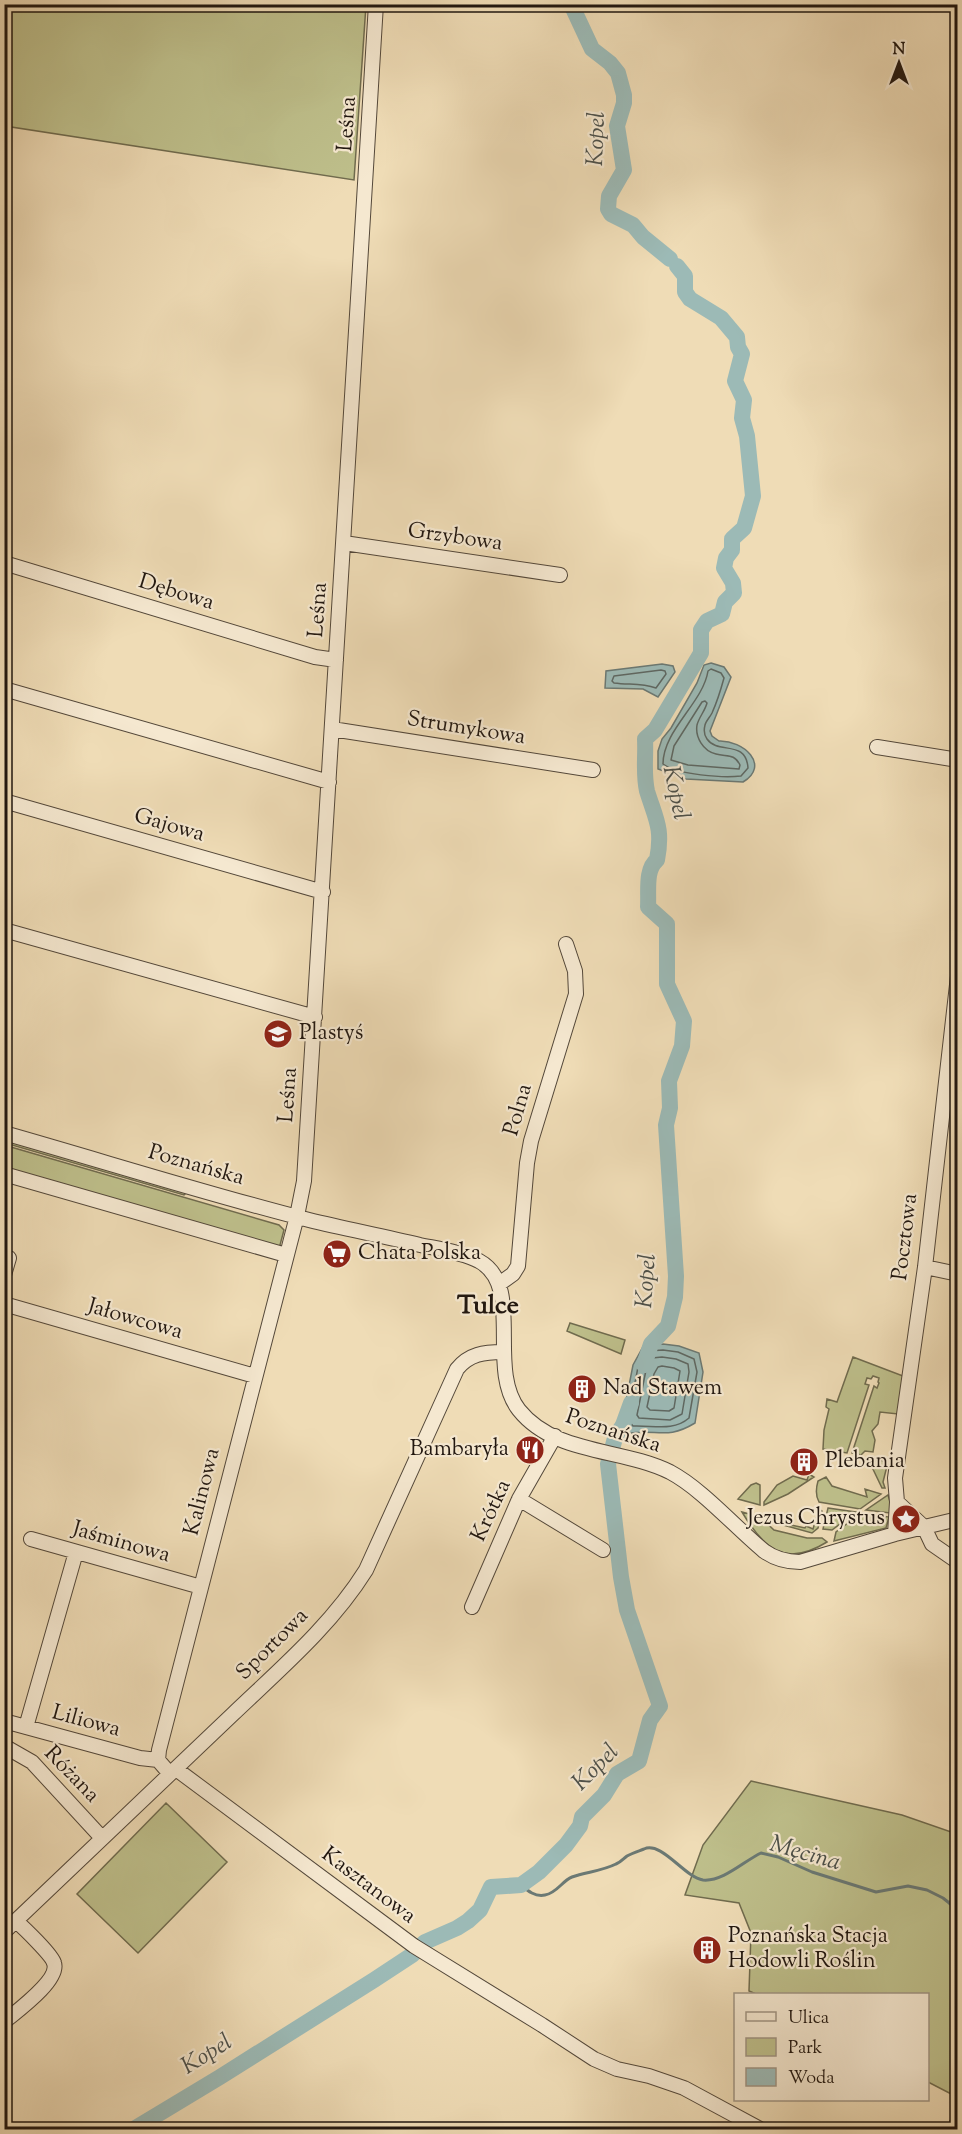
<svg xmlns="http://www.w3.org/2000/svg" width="962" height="2134" font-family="'Sorts Mill Goudy',serif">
<rect width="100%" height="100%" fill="#efdcb6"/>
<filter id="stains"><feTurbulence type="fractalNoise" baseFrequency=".00333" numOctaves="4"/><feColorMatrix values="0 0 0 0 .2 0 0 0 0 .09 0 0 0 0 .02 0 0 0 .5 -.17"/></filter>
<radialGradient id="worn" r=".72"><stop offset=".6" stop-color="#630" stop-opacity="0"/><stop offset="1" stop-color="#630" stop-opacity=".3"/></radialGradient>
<path fill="#bebf8b" stroke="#706b4e" stroke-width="1.5" d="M4,5H366L354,180L5,126Z
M4,1137L187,1189L186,1193L184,1195L5,1143Z
M4,1145L279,1225L284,1230L280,1245L282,1251L5,1171Z
M570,1323L625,1340L621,1354L567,1331Z
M853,1357L903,1376L898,1414L880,1412L878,1424L872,1431L875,1440L873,1452L865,1451L861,1455L852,1453L874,1386L877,1388L879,1383L878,1382L879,1378L873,1376L871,1379L867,1378L865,1384L869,1385L847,1453L823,1449L824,1430L829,1409L826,1407L827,1399L837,1402Z
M877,1460L883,1461L887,1466L883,1482L885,1488H882L871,1465Z
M809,1474L814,1477L788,1494L764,1505V1502L777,1485L793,1476L807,1480Z
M826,1477L832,1486L867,1497L865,1489L881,1494L860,1509L819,1502C815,1495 816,1488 818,1481Z
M756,1483L760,1485V1505L738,1499L751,1485Z
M888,1495L891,1505L890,1513L866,1510Z
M828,1508L856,1512L832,1530L823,1529Z
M819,1509L822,1511L818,1528L812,1533L783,1525L784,1520L790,1522L789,1524L791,1525L805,1528L806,1526L813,1529Z
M742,1512L760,1517L774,1530L807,1538H822L827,1542C785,1568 764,1549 742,1512Z
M861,1513L889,1517L886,1528L834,1541L836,1532Z
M751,1781L902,1815L957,1834V2097L928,2082V1994H756L749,1991L751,1933L739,1903L685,1895L703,1845Z
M166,1803L227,1862L138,1953L77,1894Z"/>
<path fill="#9cbab6" stroke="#6b7974" stroke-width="1.5" d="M711,663L724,667L731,677L710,731L712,736L719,741C743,740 771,765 743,782L686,779L658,769V751L662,739L671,728L697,683L704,665Z
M662,664L673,666L675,672L658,697L643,689L605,688L606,671Z
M663,1344L679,1346L699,1353L703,1372L695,1423C667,1440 658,1429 630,1433L623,1425L622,1421L633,1365L644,1345Z"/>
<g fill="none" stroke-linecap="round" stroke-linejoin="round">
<path stroke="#5e6863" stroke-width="1.5" d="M711,669L721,673L724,678C721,689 717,702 712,713C710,717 706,721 705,725C704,729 704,735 707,739C718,755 746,739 748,768L741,776C723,778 678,775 663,764C663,730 703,703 708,671Z
M661,670L665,671L666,674L656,688C641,683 630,685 614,683L612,681L614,676Z
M705,701L707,703C705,711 699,717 697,725C695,737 703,751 716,754C727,757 734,753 740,765L739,769L688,765L671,760L674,746L702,702Z
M663,1350L678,1352L694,1359L697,1372L689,1418C673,1432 653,1425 633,1426L628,1420L638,1367L648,1351Z
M662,1357L676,1359L688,1364L689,1372L682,1414L670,1420L639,1418L637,1415L646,1370L652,1358Z
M662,1366L674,1368L680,1371L674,1408L669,1411L650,1410L647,1407L654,1374L658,1367Z"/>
<path stroke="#6b7974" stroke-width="3" d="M521,1885C528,1891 535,1897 545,1895C557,1893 562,1881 572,1877C586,1872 602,1871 616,1864C621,1862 623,1859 627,1856C632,1853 639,1851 644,1849C662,1841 684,1877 703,1880C723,1882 744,1861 761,1853L778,1857L812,1872L876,1892L908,1886L927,1890L943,1898L958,1910
M949,1903L958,1896"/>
<path stroke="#9cbab6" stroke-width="16" d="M571,4L592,49L610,63L618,73L624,95V103L617,126L624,170L609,196L608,209L611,214L633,225L643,237L670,259
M644,1365L651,1344L668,1326L675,1297L676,1276L666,1125L670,1108L669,1081L682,1046L684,1021L667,984V924L648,907C649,892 645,869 657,860C663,828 656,820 647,791C643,773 646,757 645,739L655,730L701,653V630L707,621L722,614L725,602L734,593L733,583L724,568L726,558L732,550V539L744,528L753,496L747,436L742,418L744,400L735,381L742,354L738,347L737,337L721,318L690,299L685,292V276L677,266
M132,2130L220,2077L374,1980L412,1955L425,1942L457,1928L468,1921L480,1910L491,1887L521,1885L539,1872L566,1845L580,1826L582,1817L604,1795L617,1774L639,1761L650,1720L660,1706L627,1610L621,1577L608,1464L615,1438L623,1425L631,1403"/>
<g stroke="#54483a" stroke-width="16">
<path id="minor" d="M344,543L560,575
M4,563L315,657L336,660
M4,689L329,782
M332,729L593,770
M877,747L958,760
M4,801L323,892
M4,930L315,1017
M958,976L925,1267L895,1478L897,1502L924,1527L932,1544L958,1562
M4,1133C106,1162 207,1194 309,1220C346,1229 383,1236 420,1245C439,1249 461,1252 479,1261C525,1286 486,1368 519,1410C555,1455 622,1448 670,1472C702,1489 735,1527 764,1551C775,1559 786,1562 800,1562L895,1534L958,1519
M4,1174L286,1255
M925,1267L958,1274
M4,1275L9,1258
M499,1284L513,1274L518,1266L527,1163L531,1141L576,994L575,971L566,944
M4,1304L255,1376
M519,1499L603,1550
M895,1534L897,1502
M31,1539L201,1587
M472,1607L519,1499L555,1436
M4,1721L140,1758L158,1760
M26,1727L76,1552
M4,1746L32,1762L102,1838
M176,1769L414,1946L542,2025L594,2059L617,2069L649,2076L684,2088L762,2130
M170,1774L158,1760L159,1750L297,1216L304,1181L376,4
M4,1932C80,1859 157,1787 233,1714C280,1669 331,1626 366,1570L457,1369C469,1354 484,1352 503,1352
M4,2022C17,2011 60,1980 54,1963C52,1955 24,1928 16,1921
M954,2130L958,2121"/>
</g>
<use href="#minor" stroke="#f5e8d0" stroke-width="14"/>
</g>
<defs>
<g id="school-disc" transform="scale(1.5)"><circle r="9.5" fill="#8f2418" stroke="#f5e8d0"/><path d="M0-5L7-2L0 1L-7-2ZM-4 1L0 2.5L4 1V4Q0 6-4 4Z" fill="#fff"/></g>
<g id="supermarket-disc" transform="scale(1.5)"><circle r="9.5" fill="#8f2418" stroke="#f5e8d0"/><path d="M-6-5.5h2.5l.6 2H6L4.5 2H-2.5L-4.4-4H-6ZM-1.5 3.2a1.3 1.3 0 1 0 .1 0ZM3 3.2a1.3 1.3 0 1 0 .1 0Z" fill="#fff"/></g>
<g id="building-disc" transform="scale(1.5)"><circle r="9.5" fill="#8f2418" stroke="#f5e8d0"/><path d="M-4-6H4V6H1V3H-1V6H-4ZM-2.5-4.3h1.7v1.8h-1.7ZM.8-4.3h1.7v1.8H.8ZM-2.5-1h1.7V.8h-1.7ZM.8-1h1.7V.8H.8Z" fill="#fff"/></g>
<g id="restaurant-disc" transform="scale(1.5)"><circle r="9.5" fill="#8f2418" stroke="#f5e8d0"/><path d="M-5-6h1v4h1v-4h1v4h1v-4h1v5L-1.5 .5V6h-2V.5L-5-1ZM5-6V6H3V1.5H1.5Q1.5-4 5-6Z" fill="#fff"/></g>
<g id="sight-disc" transform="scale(1.5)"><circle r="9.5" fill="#8f2418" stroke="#f5e8d0"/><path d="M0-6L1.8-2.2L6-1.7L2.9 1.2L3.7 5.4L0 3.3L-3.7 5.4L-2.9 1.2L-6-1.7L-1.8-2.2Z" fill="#fff"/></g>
</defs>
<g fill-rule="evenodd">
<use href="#school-disc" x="278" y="1034"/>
<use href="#supermarket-disc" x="337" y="1254"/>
<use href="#building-disc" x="582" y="1389"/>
<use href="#restaurant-disc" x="530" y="1450"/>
<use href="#building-disc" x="804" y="1462"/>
<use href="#sight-disc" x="906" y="1519"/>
<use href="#building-disc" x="707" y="1950"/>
</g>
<g text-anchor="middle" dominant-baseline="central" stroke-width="4.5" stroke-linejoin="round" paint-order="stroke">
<g font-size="22" fill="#211710" stroke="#f5e8d0">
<text transform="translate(348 124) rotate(-86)">Leśna</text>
<text transform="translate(455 538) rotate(8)">Grzybowa</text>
<text transform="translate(176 593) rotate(17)">Dębowa</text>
<text transform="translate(319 610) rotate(-86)">Leśna</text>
<text transform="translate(466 729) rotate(9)">Strumykowa</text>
<text transform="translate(169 826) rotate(16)">Gajowa</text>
<text transform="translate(289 1095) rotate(-86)">Leśna</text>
<text transform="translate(519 1110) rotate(-74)">Polna</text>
<text transform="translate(196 1166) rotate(16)">Poznańska</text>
<text transform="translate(906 1237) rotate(-83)">Pocztowa</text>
<text transform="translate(135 1320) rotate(16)">Jałowcowa</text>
<text transform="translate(613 1432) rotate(18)">Poznańska</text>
<text transform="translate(203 1492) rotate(-76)">Kalinowa</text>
<text transform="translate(492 1511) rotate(-65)">Krótka</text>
<text transform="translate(121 1543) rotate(16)">Jaśminowa</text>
<text transform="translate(273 1645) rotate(-45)">Sportowa</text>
<text transform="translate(86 1722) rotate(15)">Liliowa</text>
<text transform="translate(71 1775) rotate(46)">Różana</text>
<text transform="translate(368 1886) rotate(37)">Kasztanowa</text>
</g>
<g font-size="22" fill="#211710" stroke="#f5e8d0" text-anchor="start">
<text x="299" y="1034">Plastyś</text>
<text x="358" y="1254">Chata Polska</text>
<text x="603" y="1389">Nad Stawem</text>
<text x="509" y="1450" text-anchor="end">Bambaryła</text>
<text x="825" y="1462">Plebania</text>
<text x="885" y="1519" text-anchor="end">Jezus Chrystus</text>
<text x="728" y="1937">Poznańska Stacja<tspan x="728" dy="25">Hodowli Roślin</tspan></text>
</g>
<g font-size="24" font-style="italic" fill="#4c504a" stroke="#f5e8d0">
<text transform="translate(597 139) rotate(-88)">Kopel</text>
<text transform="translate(675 793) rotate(78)">Kopel</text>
<text transform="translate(647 1281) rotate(-86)">Kopel</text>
<text transform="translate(596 1768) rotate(-45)">Kopel</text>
<text transform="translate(805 1854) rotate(16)">Męcina</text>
<text transform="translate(207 2055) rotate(-32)">Kopel</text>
</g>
<g font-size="26" font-weight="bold" fill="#211710" stroke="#f5e8d0">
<text x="488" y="1306">Tulce</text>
</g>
</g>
<rect width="962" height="2134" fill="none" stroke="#efdcb6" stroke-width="24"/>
<rect x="6" y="6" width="950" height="2122" fill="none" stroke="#211710" stroke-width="3"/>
<rect x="12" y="12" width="938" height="2110" fill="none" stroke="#211710" stroke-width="1.5"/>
<rect x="734" y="1993" width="195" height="108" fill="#f5e8d0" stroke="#a09483" stroke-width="1.5"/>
<rect x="746" y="2012" width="30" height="9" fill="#f5e8d0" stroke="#a09483" stroke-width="1.5"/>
<text x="788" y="2023" font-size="18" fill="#211710">Ulica</text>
<rect x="746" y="2038" width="30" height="18" fill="#bebf8b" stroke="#a09483" stroke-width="1.5"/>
<text x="788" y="2053" font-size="18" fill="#211710">Park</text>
<rect x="746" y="2068" width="30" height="18" fill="#9cbab6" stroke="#a09483" stroke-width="1.5"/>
<text x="788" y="2083" font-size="18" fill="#211710">Woda</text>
<g transform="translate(899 63)" stroke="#f5e8d0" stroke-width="4.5" paint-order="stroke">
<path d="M0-4.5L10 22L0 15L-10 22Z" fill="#211710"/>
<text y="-9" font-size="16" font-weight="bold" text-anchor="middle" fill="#211710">N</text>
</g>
<rect width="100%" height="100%" filter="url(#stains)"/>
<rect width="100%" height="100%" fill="url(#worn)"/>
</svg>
